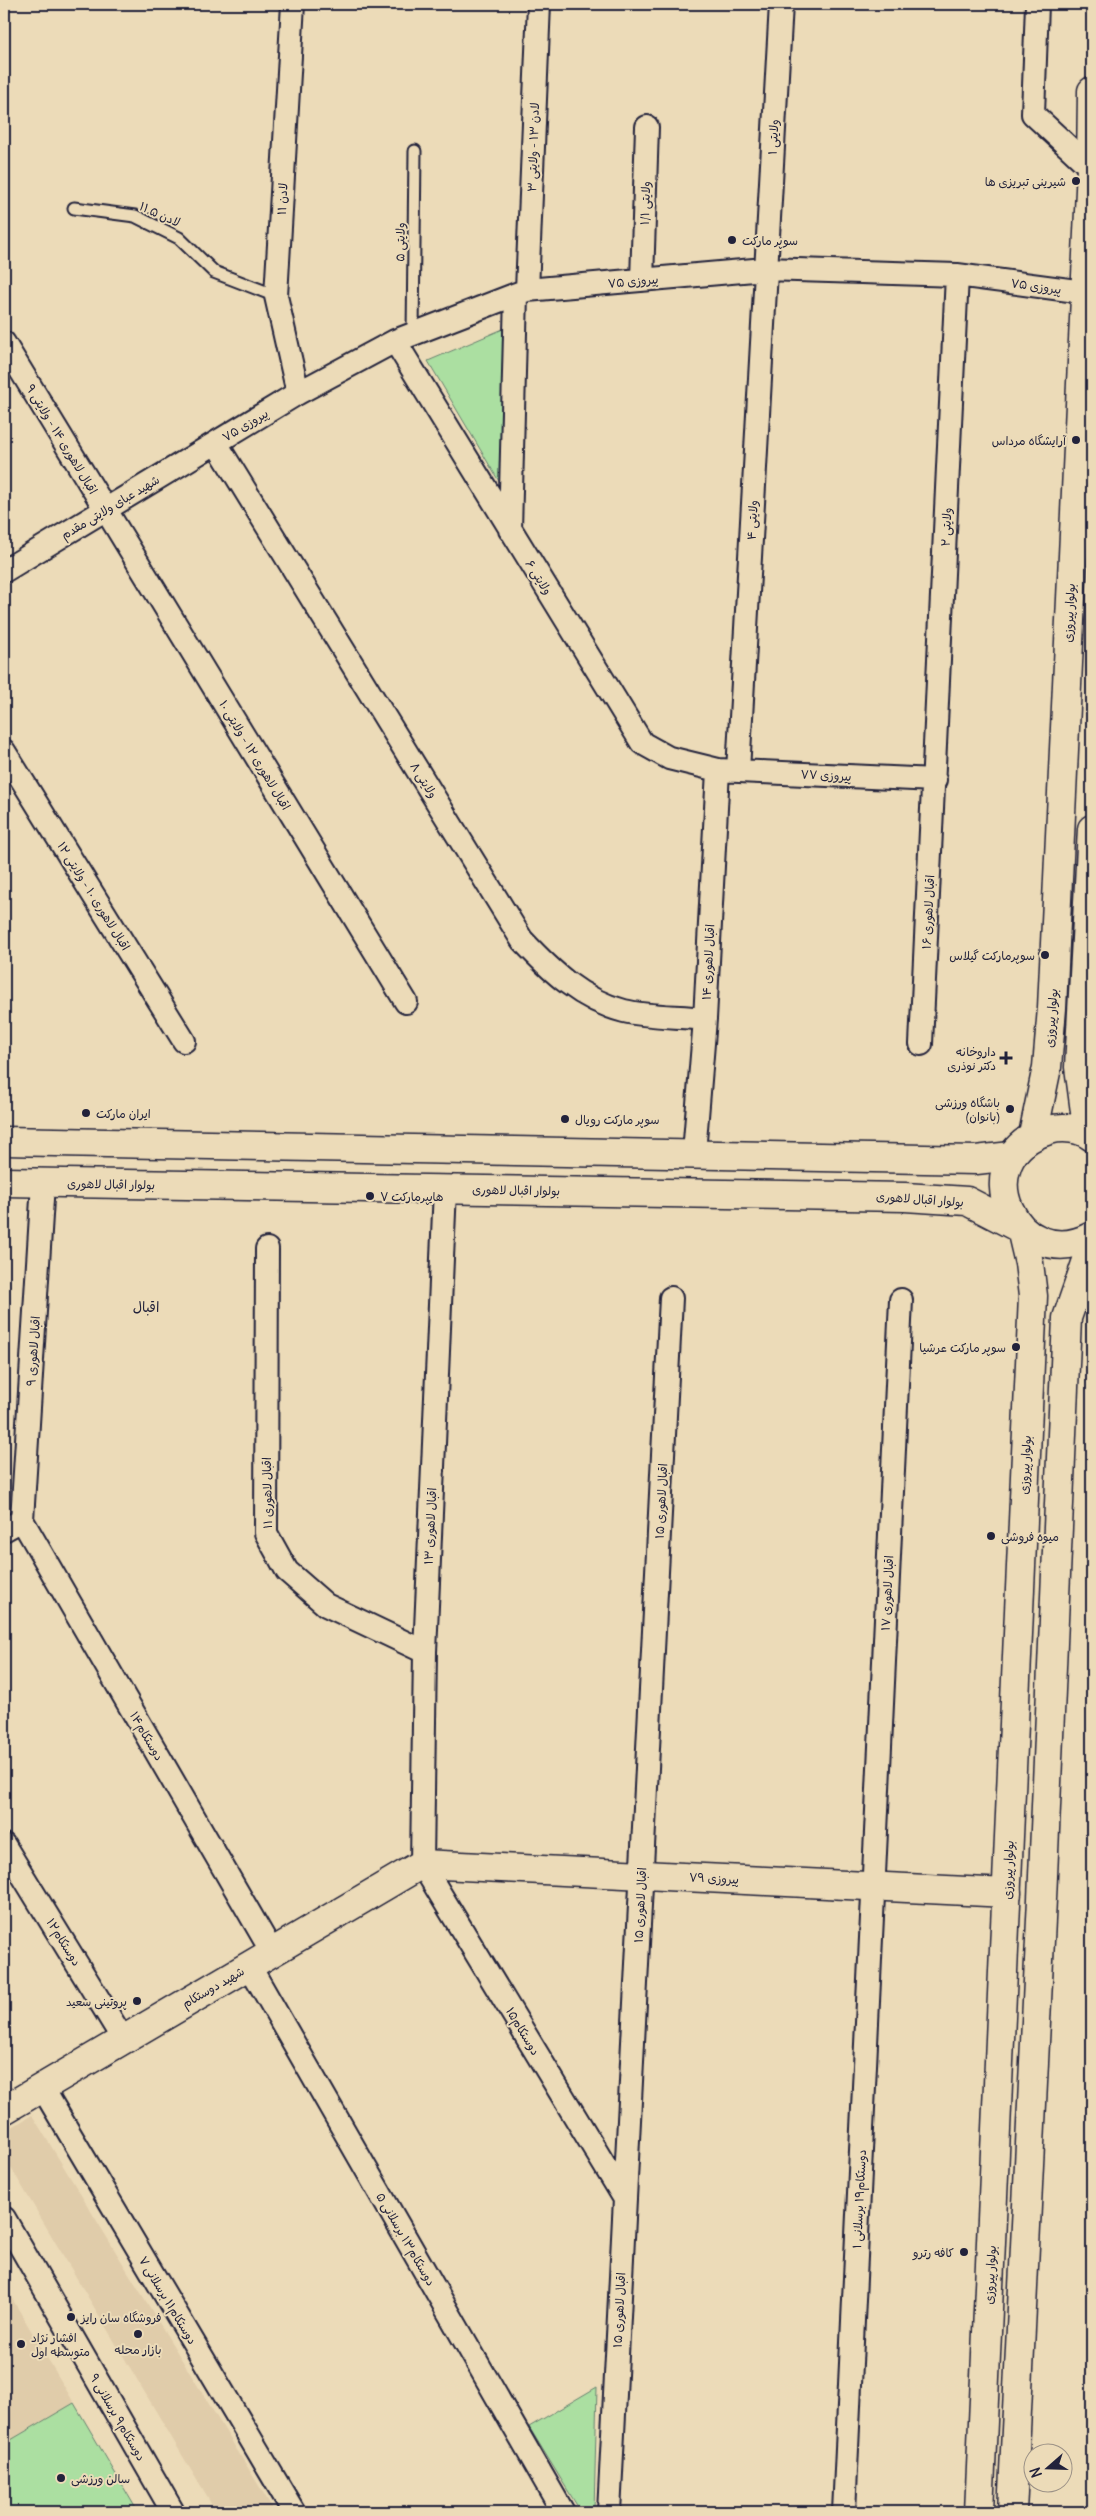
<svg xmlns="http://www.w3.org/2000/svg" width="1096" height="2516" font-family="Delius,'Playpen Sans Arabic',sans-serif">
<rect width="100%" height="100%" fill="#ecdbb8"/>
<filter id="ink" filterUnits="userSpaceOnUse"><feTurbulence type="fractalNoise" baseFrequency=".02" numOctaves="2"/><feDisplacementMap in="SourceGraphic" scale="10" xChannelSelector="R" yChannelSelector="G"/><feConvolveMatrix kernelMatrix="1 2 1 2 8 2 1 2 1" color-interpolation-filters="sRGB"/></filter>
<g filter="url(#ink)">
<path fill="#e0ccaa" d="M32,2115L275,2512H216L4,2156V2132Z
M4,2285L74,2403L4,2444Z"/>
<path fill="#abdfa1" stroke="#66806e" d="M503,329L500,483L428,361Z
M597,2387L594,2512H581L529,2427Z
M74,2403L138,2512H4V2444Z"/>
<g fill="none" stroke-linecap="round" stroke-linejoin="round">
<g stroke="#22223b" stroke-width="15">
<path id="lane" d="M74,208L135,216L179,238L214,272L276,296
M413,334L415,151"/>
</g>
<g stroke="#22223b" stroke-width="26">
<path id="street" d="M293,4L276,296L298,393
M1037,4L1033,114L1091,168
M642,280L647,127
M527,290L539,4
M395,341L642,743L669,758L718,770L935,780
M4,343L406,1002
M216,443L522,940C551,971 581,1000 624,1011C649,1017 679,1016 705,1019
M510,530L516,294
M4,571L298,393L395,341L527,290L765,269L957,275L1084,292
M4,751L184,1041
M738,771L781,4
M921,1044L957,275
M694,1153L705,1019L718,770
M445,1189L425,1652L422,1864L625,2199
M267,1249L266,1533L287,1571L326,1605L425,1652
M22,1520L272,1952
M22,1520L43,1183
M4,1530L22,1520
M4,1845L123,2039
M249,1965L563,2512
M42,2087L294,2512
M4,2218L173,2512
M609,2512L671,1298
M844,2512L901,1300"/>
</g>
<g stroke="#22223b" stroke-width="31">
<path id="secondary" d="M4,1141L976,1160L1011,1156
M4,1182L905,1197L967,1201L1021,1229
M4,2110L422,1864L1007,1893"/>
</g>
<g stroke="#22223b" stroke-width="31">
<path id="primary" d="M1088,1134L1079,1067L1092,829
M1033,1135L1047,1067L1052,1008L1091,168L1092,91
M1092,1137C1081,1128 1063,1126 1049,1130C961,1157 1016,1277 1092,1236
M979,2512L1033,1296L1029,1263L1021,1229
M1012,2512L1042,1899L1067,1318L1092,1246"/>
</g>
<use href="#lane" stroke="#ecdbb8" stroke-width="11"/>
<use href="#street" stroke="#ecdbb8" stroke-width="22"/>
<use href="#secondary" stroke="#ecdbb8" stroke-width="28"/>
<use href="#primary" stroke="#ecdbb8" stroke-width="28"/>
</g>
</g>
<g fill="#22223b" stroke="#ecdbb8" stroke-width="2">
<circle cx="1076" cy="181" r="5"/>
<circle cx="732" cy="240" r="5"/>
<circle cx="1076" cy="440" r="5"/>
<circle cx="1045" cy="955" r="5"/>
<path d="M1003.5 1050.5h5v5h5v5h-5v5h-5v-5h-5v-5h5z"/>
<circle cx="1010" cy="1109" r="5"/>
<circle cx="86" cy="1113" r="5"/>
<circle cx="565" cy="1119" r="5"/>
<circle cx="370" cy="1196" r="5"/>
<circle cx="1016" cy="1347" r="5"/>
<circle cx="991" cy="1536" r="5"/>
<circle cx="137" cy="2001" r="5"/>
<circle cx="964" cy="2252" r="5"/>
<circle cx="71" cy="2317" r="5"/>
<circle cx="138" cy="2334" r="5"/>
<circle cx="21" cy="2344" r="5"/>
<circle cx="61" cy="2478" r="5"/>
</g>
<g text-anchor="middle" dominant-baseline="central" stroke-width="4" stroke-linejoin="round" paint-order="stroke">
<g font-size="12" fill="#22223b" stroke="#ecdbb8">
<text transform="translate(773 137) rotate(-87)">ولایتی ۱</text>
<text transform="translate(533 147) rotate(-88)">لادن ۱۳ - ولایتی ۳</text>
<text transform="translate(282 199) rotate(-87)">لادن ۱۱</text>
<text transform="translate(645 203) rotate(-88)">ولایتی ۱/۱</text>
<text transform="translate(160 214) rotate(24)">لادن ۱۱.۵</text>
<text transform="translate(400 242) rotate(-89)">ولایتی ۵</text>
<text transform="translate(633 281) rotate(-5)">پیروزی ۷۵</text>
<text transform="translate(1036 286) rotate(8)">پیروزی ۷۵</text>
<text transform="translate(245 425) rotate(-31)">پیروزی ۷۵</text>
<text transform="translate(62 439) rotate(59)">اقبال لاهوری ۱۴ - ولایتی ۹</text>
<text transform="translate(110 507) rotate(-31)">شهید عبای ولایتی مقدم</text>
<text transform="translate(752 520) rotate(-87)">ولایتی ۴</text>
<text transform="translate(946 527) rotate(-87)">ولایتی ۲</text>
<text transform="translate(539 577) rotate(58)">ولایتی ۶</text>
<text transform="translate(1069 613) rotate(-87)">بولوار پیروزی</text>
<text transform="translate(255 755) rotate(59)">اقبال لاهوری ۱۲ - ولایتی ۱۰</text>
<text transform="translate(826 775) rotate(3)">پیروزی ۷۷</text>
<text transform="translate(424 780) rotate(58)">ولایتی ۸</text>
<text transform="translate(94 896) rotate(58)">اقبال لاهوری ۱۰ - ولایتی ۱۲</text>
<text transform="translate(928 912) rotate(-87)">اقبال لاهوری ۱۶</text>
<text transform="translate(708 962) rotate(-87)">اقبال لاهوری ۱۴</text>
<text transform="translate(1051 1018) rotate(-86)">بولوار پیروزی</text>
<text transform="translate(111 1184) rotate(1)">بولوار اقبال لاهوری</text>
<text transform="translate(516 1190) rotate(1)">بولوار اقبال لاهوری</text>
<text transform="translate(920 1199) rotate(4)">بولوار اقبال لاهوری</text>
<text transform="translate(33 1351) rotate(-86)">اقبال لاهوری ۹</text>
<text transform="translate(1025 1465) rotate(-87)">بولوار پیروزی</text>
<text transform="translate(267 1493) rotate(-91)">اقبال لاهوری ۱۱</text>
<text transform="translate(661 1501) rotate(-87)">اقبال لاهوری ۱۵</text>
<text transform="translate(430 1526) rotate(-87)">اقبال لاهوری ۱۳</text>
<text transform="translate(887 1593) rotate(-87)">اقبال لاهوری ۱۷</text>
<text transform="translate(147 1736) rotate(60)">دوستکام۱۴</text>
<text transform="translate(1008 1870) rotate(-88)">بولوار پیروزی</text>
<text transform="translate(714 1878) rotate(3)">پیروزی ۷۹</text>
<text transform="translate(640 1905) rotate(-87)">اقبال لاهوری ۱۵</text>
<text transform="translate(64 1942) rotate(58)">دوستکام۱۲</text>
<text transform="translate(213 1987) rotate(-30)">شهید دوستکام</text>
<text transform="translate(523 2031) rotate(59)">دوستکام۱۵</text>
<text transform="translate(859 2199) rotate(-87)">دوستکام۱۹ برسلانی ۱</text>
<text transform="translate(406 2239) rotate(60)">دوستکام۱۳ برسلانی ۵</text>
<text transform="translate(990 2275) rotate(-87)">بولوار پیروزی</text>
<text transform="translate(168 2300) rotate(59)">دوستکام۱۱ برسلانی ۷</text>
<text transform="translate(619 2310) rotate(-87)">اقبال لاهوری ۱۵</text>
<text transform="translate(118 2417) rotate(60)">دوستکام۹ برسلانی ۹</text>
</g>
<g font-size="12" fill="#22223b" stroke="#ecdbb8" text-anchor="end">
<text x="1066" y="181">شیرینی تبریزی ها</text>
<text x="742" y="240" text-anchor="start">سوپر مارکت</text>
<text x="1066" y="440">آرایشگاه مرداس</text>
<text x="1035" y="955">سوپرمارکت گیلاس</text>
<text x="996" y="1051">داروخانه<tspan x="996" dy="14">دکتر نوذری</tspan></text>
<text x="1000" y="1102">باشگاه ورزشی<tspan x="1000" dy="14">(بانوان)</tspan></text>
<text x="96" y="1113" text-anchor="start">ایران مارکت</text>
<text x="575" y="1119" text-anchor="start">سوپر مارکت رویال</text>
<text x="380" y="1196" text-anchor="start">هایپرمارکت ۷</text>
<text x="1006" y="1347">سوپر مارکت عرشیا</text>
<text x="1001" y="1536" text-anchor="start">میوه فروشی</text>
<text x="127" y="2001">پروتینی سعید</text>
<text x="954" y="2252">کافه رترو</text>
<text x="81" y="2317" text-anchor="start">فروشگاه سان رایز</text>
<text x="31" y="2337" text-anchor="start">افشار نژاد<tspan x="31" dy="14">متوسطه اول</tspan></text>
<text x="138" y="2349" text-anchor="middle">بازار محله</text>
<text x="71" y="2478" text-anchor="start">سالن ورزشی</text>
</g>
<g font-size="14" fill="#22223b" stroke="#ecdbb8">
<text x="146" y="1307">اقبال</text>
</g>
</g>
<rect width="1096" height="2516" fill="none" stroke="#ecdbb8" stroke-width="20"/>
<rect x="10" y="10" width="1076" height="2496" fill="none" stroke="#22223b" stroke-width="2" filter="url(#ink)"/>
<g transform="translate(1048 2468) rotate(250)"><circle r="24" fill="#ecdbb8" stroke="#9b9186"/>
<path d="M0-4L9 19L0 12L-9 19Z" fill="#22223b"/>
<text y="-8" font-size="14" font-weight="bold" text-anchor="middle" fill="#22223b">N</text>
</g>
</svg>
